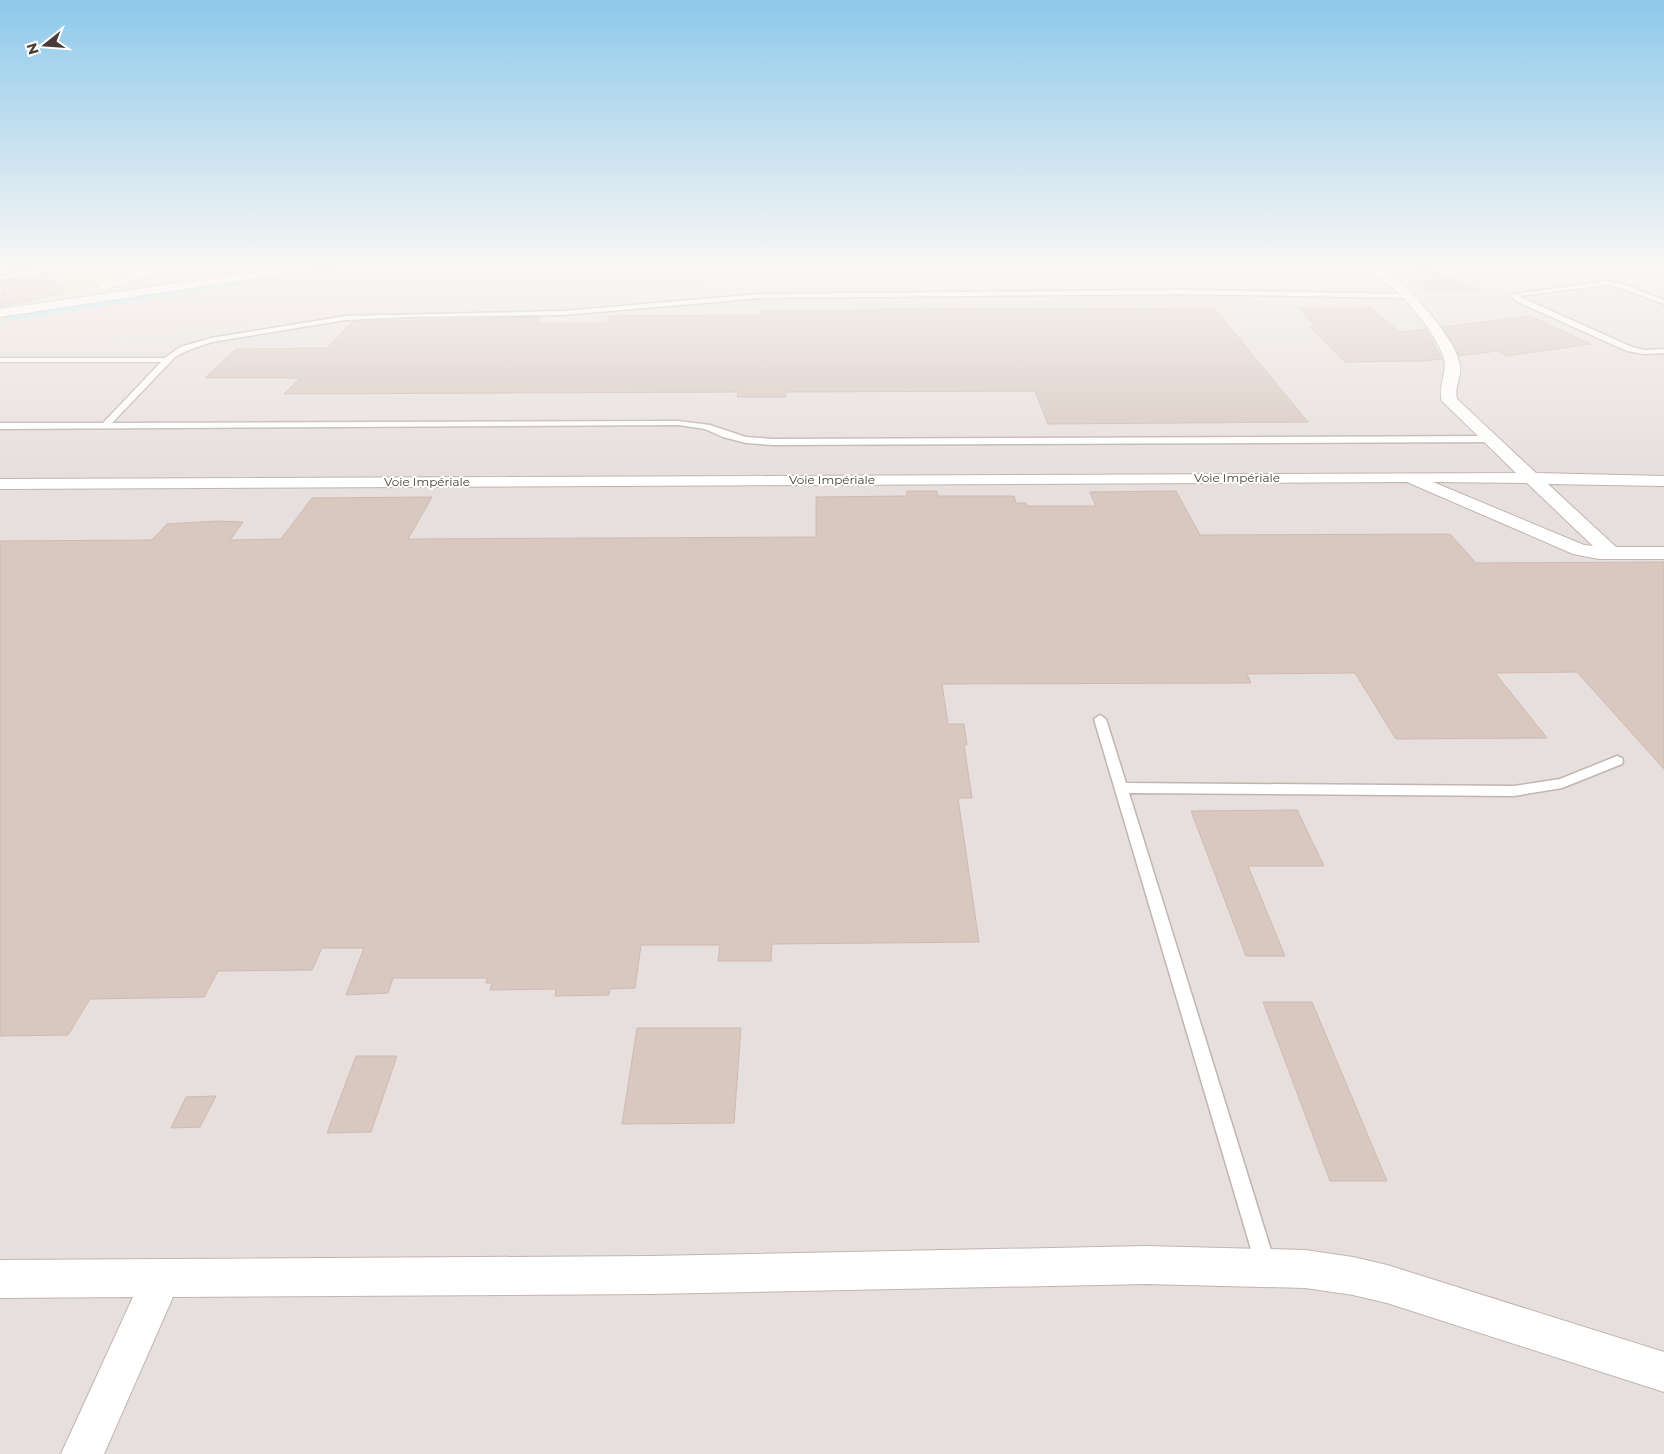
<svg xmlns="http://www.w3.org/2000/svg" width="1664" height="1454" font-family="Montserrat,sans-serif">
<rect width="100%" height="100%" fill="#f4ede8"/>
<path fill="#e8ddd6" d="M0,265H990L278,322L0,348Z"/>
<path fill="#e6dfdd" d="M990,265H1441L1454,270L1502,265H1664V1454H0V348L278,322Z"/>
<path fill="#e0e7b1" d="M120,265H131L145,270L43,302L40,295L2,302L3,308L36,301L37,304L0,310V279L65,268C79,276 83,274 100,271L103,273L108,272L111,275L126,272L118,267L121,266Z
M192,265H303L208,279Z
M336,265H357L0,320V316Z"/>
<path fill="#e2dedd" d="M1612,285L1664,305V346L1640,350L1518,296Z"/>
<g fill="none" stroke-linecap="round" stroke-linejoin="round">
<path stroke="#a5e8f0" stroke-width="4.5" d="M5,319L352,265"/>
</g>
<path fill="#d8c8c0" stroke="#d0bab1" d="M9,265H54L5,273V268H8Z
M1430,269L1437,272L1482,291H1426L1401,272Z
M56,271L65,293L0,307L4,281Z
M1214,308L1308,422L1048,424L1035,391L786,392V397H737L738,392L284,394L300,378H205L236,349L327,348L352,322L540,317L538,323H607L609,316L760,315L761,310Z
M1298,308H1371L1399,332L1426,329L1442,359L1424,361L1345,362L1310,327H1316Z
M1530,316L1591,344L1507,356L1498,351L1459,356L1442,327Z
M907,491H937L938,496H1014L1016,503H1026L1027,506H1096L1090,492L1176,491L1200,535L1450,534L1476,563L1664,562V769L1577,672L1495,673L1547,738L1396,739L1355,673L1247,674L1251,683L942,684L948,724H964L967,745H964L972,798H958L979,942L772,944L771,961H718L720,945H641L635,988L610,989L609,995L555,996L556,989L490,990L492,983H486L487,978H393L388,993L346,995L364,948H322L312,970L218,971L204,997L90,999L68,1035L0,1036V541L152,540L167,524L216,521L243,522L230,540L281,539L312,498L432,497L408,539L816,537V497L907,496Z
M1297,810L1324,866H1248L1285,956H1246L1191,811Z
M1263,1002H1312L1387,1181H1330Z
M637,1028H741L734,1123L622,1124Z
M356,1056H397L371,1132L327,1133Z
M216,1096L200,1127L171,1128L186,1097Z"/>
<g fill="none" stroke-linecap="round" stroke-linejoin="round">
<g stroke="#c2b5ae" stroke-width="3">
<path id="service" d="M67,265H78L0,280V276Z
M134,265H141L155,271L150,272Z
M1606,281L1625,285L1664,300V304L1621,288L1606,285L1518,296L1632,347L1644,350L1664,349V353L1644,354L1627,351L1518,302L1510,295Z
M1182,290L1404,294L1407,296L1404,298L1182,294L761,298L563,315L411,317L346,320L212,342L186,351L175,357L112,423L678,421L710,425L746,437L773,439L1490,436L1494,439L1490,442L773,445L746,443L723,437L705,429L678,425L0,429V423H103L161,362H0V358H165L180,347L211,338L346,316L563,311L761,294Z
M1100,715L1106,719L1126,783L1514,786L1560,779L1617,756L1622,758L1623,761L1622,764L1562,788L1514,796L1129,793L1276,1266L1273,1273L1266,1276L1259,1273L1256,1266L1094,719Z"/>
</g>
<g stroke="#c2b5ae" stroke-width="2">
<path id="minor" d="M162,265H179L177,267L108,289L104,290L98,286L100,283Z
M303,265H330L324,268L0,317V309Z
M1356,265C1361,265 1367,264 1372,265C1398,272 1457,338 1460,365C1462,377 1454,387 1457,399L1536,473L1664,476V486L1548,484L1616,547H1664V559H1599L1573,554L1407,482L0,489V479L1516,473L1442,401C1437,386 1449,371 1443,356C1435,332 1404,295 1383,280C1375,275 1363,272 1356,265ZM1433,482L1527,483L1593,546L1584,545Z
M1146,1246L1305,1250L1353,1257L1387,1265L1664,1352V1392L1387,1303L1353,1295L1305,1288L1146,1284L651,1294L173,1297L104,1454H61L133,1297L0,1298V1260L651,1256Z"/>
</g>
<use href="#service" fill="#fff" fill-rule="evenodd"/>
<use href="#minor" fill="#fff" fill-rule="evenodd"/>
</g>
<linearGradient id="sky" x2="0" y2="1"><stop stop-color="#8dc9eb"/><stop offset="0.57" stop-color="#faf7f5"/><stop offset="1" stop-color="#faf7f5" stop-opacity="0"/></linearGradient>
<rect width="1664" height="468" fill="url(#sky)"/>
<g text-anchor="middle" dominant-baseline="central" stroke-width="4" stroke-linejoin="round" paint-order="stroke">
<g font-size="12" fill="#473c37" stroke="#fff">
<text x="1237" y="477">Voie Impériale</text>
<text x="832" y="479">Voie Impériale</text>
<text x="427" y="481">Voie Impériale</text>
</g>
</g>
<g transform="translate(45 45) rotate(253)" stroke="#ffffff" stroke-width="4" paint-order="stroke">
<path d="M0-4L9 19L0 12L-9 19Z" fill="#473c37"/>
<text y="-8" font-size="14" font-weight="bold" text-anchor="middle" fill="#473c37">N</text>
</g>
</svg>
